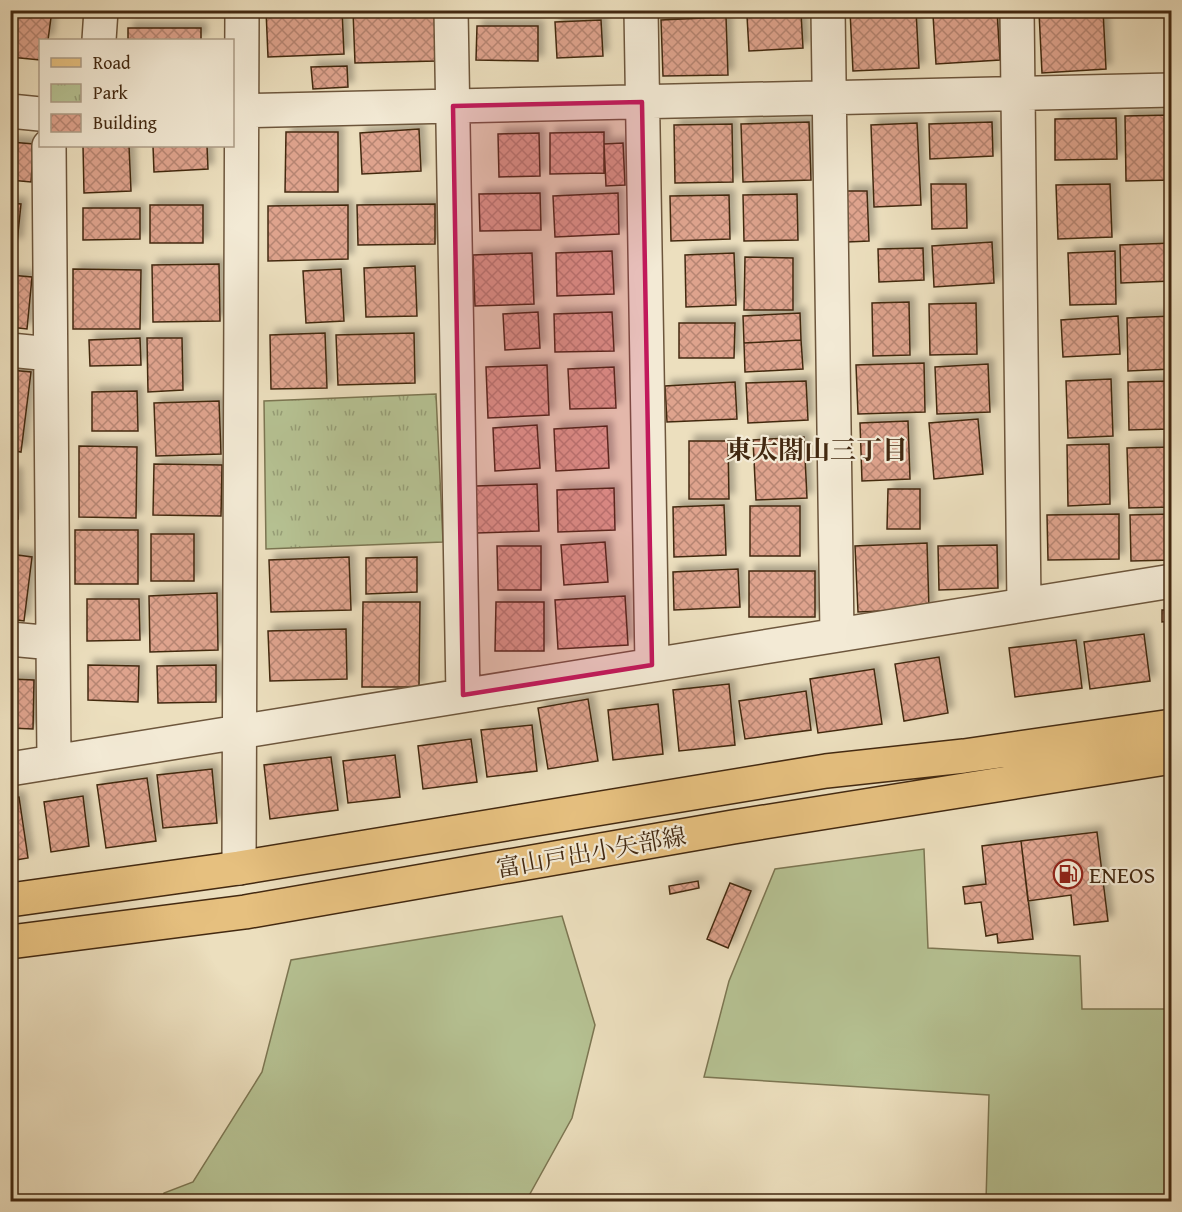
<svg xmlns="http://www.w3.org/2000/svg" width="1182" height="1212" font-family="'Gentium Book Plus','Noto Serif JP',serif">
<defs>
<pattern id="park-tufts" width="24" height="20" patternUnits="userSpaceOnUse" patternTransform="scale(1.5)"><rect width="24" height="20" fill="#b6c293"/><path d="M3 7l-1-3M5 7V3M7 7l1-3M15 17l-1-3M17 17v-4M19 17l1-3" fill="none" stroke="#969e77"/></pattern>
<pattern id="building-cross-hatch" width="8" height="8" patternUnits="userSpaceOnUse" patternTransform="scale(1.5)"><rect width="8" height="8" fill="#dea38d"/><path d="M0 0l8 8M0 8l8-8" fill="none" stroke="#b68572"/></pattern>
<filter id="shadow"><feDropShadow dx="5.5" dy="-5.5" stdDeviation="3" flood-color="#0004"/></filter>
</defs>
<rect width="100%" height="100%" fill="#ecdfbe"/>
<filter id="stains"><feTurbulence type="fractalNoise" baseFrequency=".00333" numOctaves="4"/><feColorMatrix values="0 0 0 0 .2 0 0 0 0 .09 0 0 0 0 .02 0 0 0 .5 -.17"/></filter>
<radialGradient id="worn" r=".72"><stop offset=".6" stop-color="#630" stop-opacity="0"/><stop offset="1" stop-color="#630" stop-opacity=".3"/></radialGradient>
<path fill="#b6c293" stroke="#7c7652" stroke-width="1.5" d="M924,849L928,948L1080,956L1082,1009H1171V1201H986L989,1095L704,1077L729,981L775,869Z
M562,916L595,1025L572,1118L526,1201H162L164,1193L193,1182L262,1072L291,960Z"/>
<path fill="url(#park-tufts)" stroke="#7c7652" stroke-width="1.5" d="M436,394L443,542L266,549L264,401Z"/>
<path fill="url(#building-cross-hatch)" stroke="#432911" stroke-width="1.5" filter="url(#shadow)" d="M10,10H52L48,40H40V60L10,57Z
M266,10H342L344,54L268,57Z
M435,10L436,61L355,63L353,11Z
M916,10L919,68L853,71L850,11Z
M1103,10L1106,69L1042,73L1039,12Z
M997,11L1000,60L936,64L933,15Z
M801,13L803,48L749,51L747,16Z
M726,17L728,75L663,76L661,20Z
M601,20L603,56L557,58L555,22Z
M477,26H538V61L476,60Z
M128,28H201V40H128Z
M347,66L348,87L313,89L311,67Z
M1172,115V180L1126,181L1125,116Z
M1116,118L1117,159L1055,160V119Z
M809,122L811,180L743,182L741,124Z
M992,122L993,156L930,159L929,124Z
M917,123L921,205L874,207L871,125Z
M732,124L733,182L675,183L674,125Z
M419,129L421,171L362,174L360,133Z
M286,132H338V192H285Z
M604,132V173L550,174V133Z
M539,133L540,176L499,177L498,134Z
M10,142L34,144L31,182L10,180Z
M623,143L625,185L606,186L604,144Z
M83,146H129L131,191L84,193Z
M153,146H207L208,169L154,172Z
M931,184H966L967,228L932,229Z
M1110,184L1112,237L1058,239L1056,185Z
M846,191H867L869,241L847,242Z
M540,193L541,230L480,231L479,194Z
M618,193L619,234L555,237L553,196Z
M797,194L798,240L744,241L743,195Z
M729,195L730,239L671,241L670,196Z
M10,203L21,204L17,243H10Z
M435,204V244L358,245L357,205Z
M150,205H203V243H150Z
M348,205V259L268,261V206Z
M83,208H140V239L83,240Z
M992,242L994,283L934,287L932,246Z
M1172,243V281L1121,283L1120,245Z
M923,248L924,280L879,282L878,249Z
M612,251L614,294L557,296L556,253Z
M1115,251L1116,304L1070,305L1068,253Z
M532,253L534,304L475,306L473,255Z
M734,253L736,305L686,307L685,255Z
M745,257L793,258V310H744Z
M219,264L220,321L153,322L152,265Z
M415,266L417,316L366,317L364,268Z
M73,269L141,270L140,329H73Z
M341,269L344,321L306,323L303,271Z
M10,275L32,277L27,329L10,327Z
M909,302L910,355L873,356L872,303Z
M976,303L977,354L930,355L929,304Z
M538,312L540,348L505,350L503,314Z
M612,312L614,351L555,352L554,314Z
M800,313L801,340L744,343L743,316Z
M1118,316L1120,354L1063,357L1061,320Z
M1172,316V369L1128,371L1127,318Z
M679,323H735L734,358H679Z
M325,333L327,388L271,389L270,335Z
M414,333L415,383L338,385L336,335Z
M140,338L141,365L90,366L89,340Z
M147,338H182L183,390L148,392Z
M801,340L803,369L745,372L744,343Z
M924,363L925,412L858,414L856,365Z
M988,364L990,412L937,414L935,367Z
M547,365L549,415L488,418L486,367Z
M614,367L616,408L570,409L568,369Z
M10,370L31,372L21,452L10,450Z
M1111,379L1113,436L1068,438L1066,381Z
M806,381L808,420L748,423L746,383Z
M1172,381V429L1129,430L1128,382Z
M735,382L737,419L667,422L665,386Z
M137,391L138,431H92V392Z
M219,401L221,454L156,456L154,403Z
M978,419L983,474L934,479L929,423Z
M908,421L910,479L862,481L860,423Z
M537,425L540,468L495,471L493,428Z
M607,426L609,468L556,471L554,429Z
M804,437L807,498L756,500L753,440Z
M689,441H728L729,499H689Z
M1109,444L1110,504L1068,506L1067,445Z
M79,446L137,447L136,518L79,517Z
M1172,447V507L1129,508L1127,448Z
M154,464L222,465L221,516L153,515Z
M10,473H16L18,519H10Z
M537,484L539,531L477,533L476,486Z
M614,488L615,530L558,532L557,490Z
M888,489H920V529H887Z
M724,505L726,555L674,557L673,507Z
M750,506H800V556H750Z
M1119,514V559L1048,560L1047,515Z
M1172,514V560L1131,561L1130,515Z
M75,530H138V584H75Z
M151,534H194V581H151Z
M605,542L608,582L564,585L561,545Z
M927,543L929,609L858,612L855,546Z
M997,545L998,588L939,590L938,546Z
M497,546H541V590H498Z
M10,554L32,557L24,621L10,619Z
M349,557L351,610L271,612L269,560Z
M417,557V592L366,594V558Z
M738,569L740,607L674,610L673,572Z
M749,571H815V617H749Z
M217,593L218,650L150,652L149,596Z
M625,596L628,645L558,649L555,600Z
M87,599H139L140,640L87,641Z
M363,602H420L419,687H362Z
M496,602H544V651H495Z
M1162,610H1172V621L1162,622Z
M346,629L347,679L270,681L268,631Z
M1144,634L1150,681L1090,689L1084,642Z
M1076,640L1082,688L1015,697L1009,648Z
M939,657L948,713L904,721L895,664Z
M88,665L139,666L138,702L88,700Z
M216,665V702L158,703L157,666Z
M874,669L882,724L818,733L810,679Z
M10,679L34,680L33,729L10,728Z
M729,684L735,745L679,751L673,690Z
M806,691L811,730L745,739L739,701Z
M588,699L598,761L548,769L538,708Z
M658,704L663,754L613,760L608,710Z
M532,725L537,771L487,777L481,730Z
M471,739L477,782L423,789L418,746Z
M395,755L400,797L348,803L343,761Z
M331,757L338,810L270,819L264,765Z
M212,769L217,823L163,828L157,775Z
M147,778L156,841L106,848L97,785Z
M83,796L89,846L51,852L44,802Z
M19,797L28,858L10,861V798Z
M1097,832L1108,921L1074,925L1071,895L1028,901L1021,841Z
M1021,841L1033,939L998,943L997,934L986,936L981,902L965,904L963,887L986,884L982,846Z
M698,881L699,888L670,894L669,886Z
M730,883L751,891L728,948L707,939Z"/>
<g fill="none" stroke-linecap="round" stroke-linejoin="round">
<g stroke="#6d563c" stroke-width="36">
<path id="minor" d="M451,10L463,695
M641,10L652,665
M828,10L837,635
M1017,10L1024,605
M99,40L101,10
M10,111L40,114
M232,111L1172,90
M49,146L54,762
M10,350L50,354
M10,639L53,643
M10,769L1172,581
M239,868L242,10"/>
</g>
<g stroke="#432911" stroke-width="36">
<path id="major" d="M10,900L239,868L826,771L964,756L1172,726
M10,942L245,912L733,827L1172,757"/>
</g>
<use href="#minor" stroke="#f3ead5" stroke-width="33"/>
<use href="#major" stroke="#e6c07f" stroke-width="33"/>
</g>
<path fill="#c2185b" fill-opacity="0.2" stroke="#c2185b" stroke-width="4.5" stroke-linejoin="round" d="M642,102L652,665L463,695L453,106Z"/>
<defs>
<g id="fuel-ring" transform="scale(1.5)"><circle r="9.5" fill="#f3ead5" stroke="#8f2418" stroke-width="1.5"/><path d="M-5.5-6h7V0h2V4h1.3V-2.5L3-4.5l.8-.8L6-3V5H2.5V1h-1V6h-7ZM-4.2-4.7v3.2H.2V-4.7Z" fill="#8f2418"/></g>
</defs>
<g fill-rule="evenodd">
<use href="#fuel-ring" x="1068" y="874"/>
</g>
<g text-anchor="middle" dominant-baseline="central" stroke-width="4.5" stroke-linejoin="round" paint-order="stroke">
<g font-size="24" fill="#432911" stroke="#f3ead5">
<text transform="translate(591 852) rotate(-10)">富山戸出小矢部線</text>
</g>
<g font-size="24" fill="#432911" stroke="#f3ead5" text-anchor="start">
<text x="1089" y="874">ENEOS</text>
</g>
<g font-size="26" font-weight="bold" fill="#432911" stroke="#f3ead5">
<text x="817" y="449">東太閤山三丁目</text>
</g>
</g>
<rect width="1182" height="1212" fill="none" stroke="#ecdfbe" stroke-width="36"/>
<rect x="12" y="12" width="1158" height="1188" fill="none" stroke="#432911" stroke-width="3"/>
<rect x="18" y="18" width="1146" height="1176" fill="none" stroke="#432911" stroke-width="1.5"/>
<rect x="39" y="39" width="195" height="108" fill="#f3ead5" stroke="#ad9d87" stroke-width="1.5"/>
<rect x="51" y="58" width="30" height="9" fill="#e6c07f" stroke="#ad9d87" stroke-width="1.5"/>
<text x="93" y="69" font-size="18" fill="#432911">Road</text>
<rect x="51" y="84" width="30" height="18" fill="url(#park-tufts)" stroke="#ad9d87" stroke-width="1.5"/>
<text x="93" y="99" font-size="18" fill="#432911">Park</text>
<rect x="51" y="114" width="30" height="18" fill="url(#building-cross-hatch)" stroke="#ad9d87" stroke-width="1.5"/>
<text x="93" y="129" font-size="18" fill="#432911">Building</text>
<rect width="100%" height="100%" filter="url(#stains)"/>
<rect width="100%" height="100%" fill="url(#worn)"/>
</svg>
